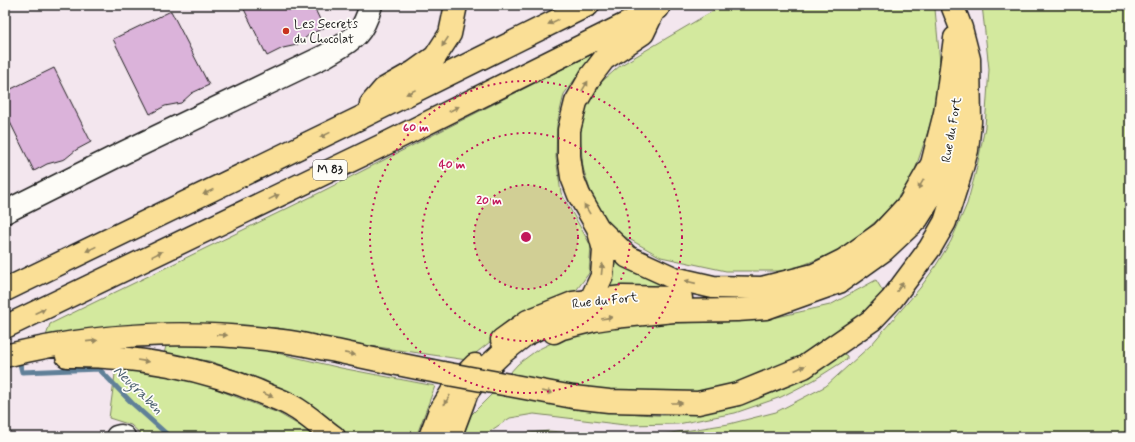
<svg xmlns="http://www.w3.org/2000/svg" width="1135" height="442" font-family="Mynerve,sans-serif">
<rect width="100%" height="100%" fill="#f3e6ee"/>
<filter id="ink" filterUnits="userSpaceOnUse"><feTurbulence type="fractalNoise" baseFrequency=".025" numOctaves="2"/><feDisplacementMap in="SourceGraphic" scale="8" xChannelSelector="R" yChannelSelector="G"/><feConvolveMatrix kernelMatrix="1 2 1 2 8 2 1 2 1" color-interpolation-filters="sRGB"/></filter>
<g filter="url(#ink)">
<path fill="#d3e99e" stroke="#78825d" d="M723,5H934L935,9L941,74L931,122L913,176L893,204L875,222L843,249L788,271H726L661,257L613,230L593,199L583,168L580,135L586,105L599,84L621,65Z
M982,5H1130V437H512L519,434L549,431L618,437L671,433L729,424L776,412L826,386L871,345L920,288L935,267L951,241L967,204L976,171L985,127L989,69Z
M594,53L564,94L557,124L556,158L561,193L591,246L589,273L572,296L522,317L467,360L364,345L278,328L171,323L113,327L46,336L50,324L319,193Z
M614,254L677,286L603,294Z
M876,280L884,293L866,314L825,342L774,370L723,391L670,396L601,394L508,375L518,364L537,350L578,330L615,324L720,322L773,318L830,305Z
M197,343L243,345L341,368L435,386L416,437H349L304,401L264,380L209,361L164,354L166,346Z
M844,354L847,356V359L814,380L781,397L735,413L678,424L625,425L534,414L510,418L481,437H458L471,415L492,394C535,400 578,408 621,412C638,414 657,416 675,415C708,412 759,400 789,386C808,377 826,365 844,354Z
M116,367L190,379L278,413L309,431L314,437H144L131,425L109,418Z"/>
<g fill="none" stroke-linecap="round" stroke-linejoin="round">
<path stroke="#608098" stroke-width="5" d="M20,364L22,372L99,369L132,403L170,437"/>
</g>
<path fill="#dbb3da" stroke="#1c1c1c" d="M242,5H313L324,28L310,34L297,45L283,48L267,56Z
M171,11L209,85L192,93L181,103L165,106L150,114L113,39Z
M54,68L91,142L76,150L65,159L47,164L34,171L5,112V92Z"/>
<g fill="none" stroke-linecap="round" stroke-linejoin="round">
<g stroke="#1c1c1c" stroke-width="25">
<path id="minor" d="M5,212L125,152L325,56C352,40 362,37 371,5
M117,437L121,436L124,437"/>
</g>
<g stroke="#1c1c1c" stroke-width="25">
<path id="major" d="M554,332L562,328L594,320L614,317L674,311L737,310L766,308L839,282L884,250L917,219L936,189L946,165L953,137L959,95L957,67
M502,340L528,321L573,303L623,297L681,298
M430,437L439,413L458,382L475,365"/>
</g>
<g stroke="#1c1c1c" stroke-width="25">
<path id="highway" d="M654,10L643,33L604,59L591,76L576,102L569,130V156L572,177L579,195L598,228L628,257L674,278L713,287L762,288L814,275L844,260L882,233L909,204L932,164L945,113L955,38
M371,104L384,89L414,72L435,57L450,34L456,5
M5,290L360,118L588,5
M5,327L383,145L658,8
M5,356C95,333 191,329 282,341C300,343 318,348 336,351C372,359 407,366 443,373
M67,356C135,355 205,368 267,395C275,398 284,401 292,406C307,414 320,427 334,437
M509,385L573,397L609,401L698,403L738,394L804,367L872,320L892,299L930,248L945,222L960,175L967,150L970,122L969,59L961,28L952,5
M452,432L467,392L481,373L502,353L525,335L543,326L586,310L602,276L604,250L598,228"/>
</g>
<use href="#minor" stroke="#fdfcf7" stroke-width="22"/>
<use href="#major" stroke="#fadf96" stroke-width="22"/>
<use href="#highway" stroke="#fadf96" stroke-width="22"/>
<g stroke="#1c1c1c" stroke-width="25" stroke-linecap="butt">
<path id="highway-bridge" d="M443,373L509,385"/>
</g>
<use href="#highway-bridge" stroke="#fadf96" stroke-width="22"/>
</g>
<defs><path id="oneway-solid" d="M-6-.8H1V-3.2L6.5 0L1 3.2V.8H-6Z"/></defs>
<g fill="#96875f">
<use href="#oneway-solid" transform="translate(553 22) rotate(154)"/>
<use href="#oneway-solid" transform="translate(445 42) rotate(124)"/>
<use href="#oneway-solid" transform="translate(585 86) rotate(-59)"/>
<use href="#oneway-solid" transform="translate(411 92) rotate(154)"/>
<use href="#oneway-solid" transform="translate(454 109) rotate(-27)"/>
<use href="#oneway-solid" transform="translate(325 135) rotate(154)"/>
<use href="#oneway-solid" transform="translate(921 184) rotate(120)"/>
<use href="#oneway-solid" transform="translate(208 192) rotate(154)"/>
<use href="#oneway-solid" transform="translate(274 197) rotate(-26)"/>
<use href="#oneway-solid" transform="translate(587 209) rotate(-121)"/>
<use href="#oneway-solid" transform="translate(91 249) rotate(154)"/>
<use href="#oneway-solid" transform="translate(157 254) rotate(-26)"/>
<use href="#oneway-solid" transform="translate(602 269) rotate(-84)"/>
<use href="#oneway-solid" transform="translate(690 282) rotate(-167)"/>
<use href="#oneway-solid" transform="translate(900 287) rotate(-55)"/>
<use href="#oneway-solid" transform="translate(40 311) rotate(-25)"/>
<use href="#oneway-solid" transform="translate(607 318) rotate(-9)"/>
<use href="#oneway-solid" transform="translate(222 335) rotate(2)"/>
<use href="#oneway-solid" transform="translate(92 341) rotate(-6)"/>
<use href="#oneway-solid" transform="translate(350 354) rotate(11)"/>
<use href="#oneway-solid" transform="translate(143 361) rotate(9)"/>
<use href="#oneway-solid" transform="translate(800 368) rotate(-25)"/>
<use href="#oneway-solid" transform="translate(547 392) rotate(10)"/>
<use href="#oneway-solid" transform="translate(268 395) rotate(23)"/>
<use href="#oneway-solid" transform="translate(447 400) rotate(122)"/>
<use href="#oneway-solid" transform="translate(677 403)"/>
</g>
</g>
<circle cx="526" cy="237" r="52" fill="#c2185b" fill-opacity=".12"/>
<g fill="none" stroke="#c2185b" stroke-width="2" stroke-dasharray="2 4">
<circle cx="526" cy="237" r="52"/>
<circle cx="526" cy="237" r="104"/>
<circle cx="526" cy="237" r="156"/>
</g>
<circle fill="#c8321e" stroke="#fdfcf7" stroke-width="1.5" cx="286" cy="31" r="4"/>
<g text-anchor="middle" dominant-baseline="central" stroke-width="3.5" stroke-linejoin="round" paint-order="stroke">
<rect fill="#fdfcf7" stroke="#605f5e" stroke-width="1" x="313" y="160" width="34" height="20" rx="3"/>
<g font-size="12" font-weight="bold" fill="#1c1c1c">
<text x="330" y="170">M 83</text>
</g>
<g font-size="13" fill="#1c1c1c" stroke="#fdfcf7" text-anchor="start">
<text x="294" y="24">Les Secrets<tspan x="294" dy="15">du Chocolat</tspan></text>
</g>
<g font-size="13" fill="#1c1c1c" stroke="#fdfcf7">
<text transform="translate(952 130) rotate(-80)">Rue du Fort</text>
<text transform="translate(605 301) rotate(-6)">Rue du Fort</text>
</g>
<g font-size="14" font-style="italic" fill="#495e6e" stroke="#fdfcf7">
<text transform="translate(138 390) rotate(44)">Neugraben</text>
</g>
</g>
<circle cx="526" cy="237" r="6" fill="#c2185b" stroke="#fdfcf7" stroke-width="2"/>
<g font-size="12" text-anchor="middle" font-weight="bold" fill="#c2185b" stroke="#fdfcf7" stroke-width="3.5" stroke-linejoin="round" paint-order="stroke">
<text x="416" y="131">60 m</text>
<text x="452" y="168">40 m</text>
<text x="489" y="204">20 m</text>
</g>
<rect width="1135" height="442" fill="none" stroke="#fdfcf7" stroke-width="20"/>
<rect x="10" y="10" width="1115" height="422" fill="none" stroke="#1c1c1c" stroke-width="1.5" filter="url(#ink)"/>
</svg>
